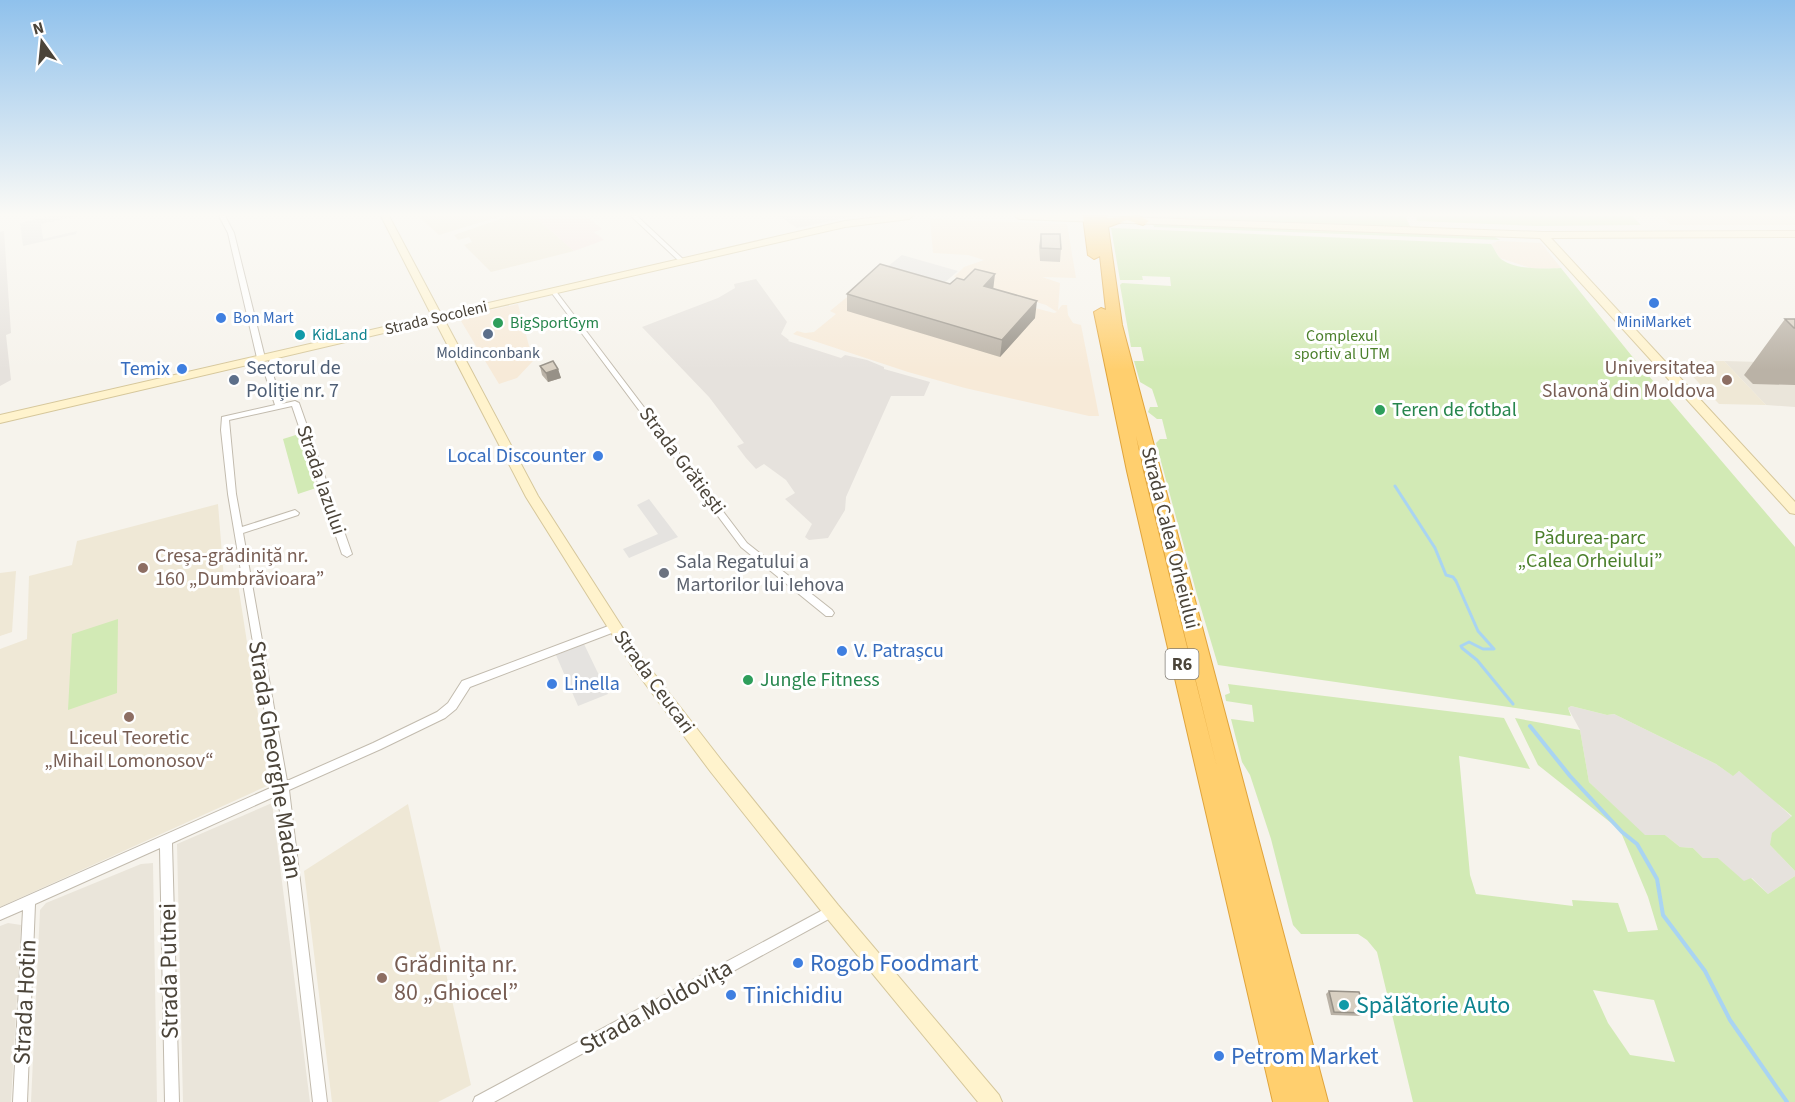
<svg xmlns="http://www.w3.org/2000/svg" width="1795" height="1102" font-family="'Source Sans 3',sans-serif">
<rect width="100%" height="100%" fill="#f6f3ec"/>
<path fill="#eae5da" d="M1724,361L1795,363V407L1766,405Z
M272,803L310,1102H183L177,844Z
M153,863L157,1102H31L40,910L46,903L141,864Z
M8,923L21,925L11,1102H0V926Z"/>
<path fill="#f7ead8" d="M930,219L1067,224L1076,278L1042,277L1060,283L1058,310L1062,305H1067L1068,315L1073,323L1081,325L1099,416H1089L965,388L908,372L793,334L797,331L805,333L814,332L836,314L830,311L885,266L1024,305L1054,313L1057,312L1046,305L954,277L964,267L984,260L968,255L933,253Z
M1498,241L1541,243L1561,268L1534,269L1500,258L1491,244Z
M518,304L533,361L517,378L499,384L461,321L469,315Z"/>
<path fill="#e6e2dd" d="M779,216H855L797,228Z
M4,231L11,333L6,335L11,380L0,386V232Z
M756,279L787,322L781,334L789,340L788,341L841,358L845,355L867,360L884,367V369L930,382L924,396H891L846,497L845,510L828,538L809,540L805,537L812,524L785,499L795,493L786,480L764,464L756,469L746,458L737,446L744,443L709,397L642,327L718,298L735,288L734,284Z
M1571,706L1607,715L1614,714L1716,764L1732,775L1739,771L1760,787L1792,817L1770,845L1795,871V876L1768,894L1752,878L1744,882L1718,858H1703L1693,848L1680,847L1665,835L1645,836L1589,782L1580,730L1568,708Z"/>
<path fill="#efe8d6" d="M418,216H497L498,217L439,235Z
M509,216H534L574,251L491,272L464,245L472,242L469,237L458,240L454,235Z
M1661,216H1795V225H1671Z
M1678,361H1724L1766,405L1719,404Z
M218,504L224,579L220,587L238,584L269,785L0,907V649L27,639L29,576L72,565L77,541Z
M16,571L12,632L0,636V573Z
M408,804L471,1085L438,1102H332L304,871Z"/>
<path fill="#f6e3e0" d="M534,216H586L602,229L594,232L604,240L574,251Z"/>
<path fill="#d2eab5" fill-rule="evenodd" d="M1130,216H1405L1411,228Z
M1416,216H1632L1641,225L1536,226L1417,221Z
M1153,224L1493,236L1500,240L1154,227Z
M1111,228L1491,244C1494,248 1496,253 1499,257C1511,270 1544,269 1561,268L1631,355L1795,547V871L1770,845L1772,833L1792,816L1739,771L1733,776L1716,764L1614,714L1607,715L1571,706L1568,708L1571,716L1218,665L1197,595L1156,443L1160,439H1167L1162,419H1157L1148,412L1150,407H1158L1152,389L1140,382L1134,361H1144L1141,347H1131L1120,285L1122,283L1171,286L1170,277L1142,276L1143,280H1120Z
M299,434L316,488L298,494L283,439Z
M118,619L117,693L68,710L72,634Z
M1228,684L1504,718L1530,769L1459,756L1470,875L1476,894L1573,906L1572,900L1618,903L1628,932L1658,930L1648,897L1620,830L1538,765L1515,718L1580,730L1589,782L1645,835H1665L1680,847L1693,848L1703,858H1718L1744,881L1751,878L1768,894L1795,876V1102H1413L1377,952L1367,940L1358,934H1301L1293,925L1271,839L1250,775L1242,762L1231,719L1254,722L1252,705L1226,701L1225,695L1230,693ZM1593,990L1654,1000L1675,1062L1630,1055L1608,1023Z"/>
<path fill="#e5e3e0" d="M48,216H77L41,224L43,239L77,231L76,234L23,246L20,223Z
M902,255L958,271L943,284L887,267Z
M649,499L678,537L629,558L623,549L658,534L637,505Z
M584,644L608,694L578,706L556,655Z"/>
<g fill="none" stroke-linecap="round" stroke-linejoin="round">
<path stroke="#a9d4f2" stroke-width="3" d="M1395,486L1435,548L1446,575L1453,577L1456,581L1478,631L1494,649H1483L1469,642L1461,646L1462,648L1477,660L1513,704"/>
<path stroke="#a9d4f2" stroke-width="4" d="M1530,726L1570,776L1622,832L1637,844L1657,879L1663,915L1705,971L1730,1020L1787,1102"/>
<g stroke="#c2bbae" stroke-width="2">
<path id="street" d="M219,216H225L234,233L265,358L264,360H258L257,358L228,233Z
M631,216H637L684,260V262H680Z
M553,289L555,290L747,543L832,610L834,613L832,616H826L741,547L551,292L550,291Z
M272,353H275L279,355L273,374L282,404L295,401L299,403L352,554L347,557L342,554L292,406L229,420L236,494L242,527L295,510L299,513L298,515L243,533L287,781L373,743L437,712L448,703L462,681L611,625H617L619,628L617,631L470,687L456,709L445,718L381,749L289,790L327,1102H313L278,795L172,843L179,1102H165L160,848L35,904L27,1102H13L23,910L0,920V908L277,785L228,494L221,430L222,417L275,405L265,374Z
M832,905L836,907L838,911L836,915L494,1102H473L475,1097Z"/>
</g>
<g stroke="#d6c79b" stroke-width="2">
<path id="secondary" d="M381,216H389L441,314L845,221L887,216H913L909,219L845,227L444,319L538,496L642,658L722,761L838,905L999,1095L1002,1102H978L826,917L710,771L632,666L526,497L435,321L0,423V415L432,316Z
M1015,216H1093L1543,232L1795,231V237L1551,238L1795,502V514L1790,513L1540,238L1019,219Z"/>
</g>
<g stroke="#e0a43c" stroke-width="2">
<path id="highway" d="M1083,216H1095V219V216H1107V218L1139,216L1149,221L1143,225L1127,220L1108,227L1122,325L1328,1102H1273L1127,471L1094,312L1101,308L1106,310L1100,256L1094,259L1088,255ZM1136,436L1217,767L1143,471Z"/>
</g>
<use href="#street" fill="#fff" fill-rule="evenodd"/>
<use href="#secondary" fill="#fff3cd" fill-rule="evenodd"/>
<use href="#highway" fill="#ffcf6e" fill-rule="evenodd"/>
</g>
<path fill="#bab2a6" d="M1041,234L1061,249L1060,262L1040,261L1039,246Z
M950,284L994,288L1035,318L1000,357L847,311V294Z
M1785,319H1795V385L1753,384L1744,375Z
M540,366L558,369L561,378L548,382L542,375Z
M1329,991L1366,1013L1362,1016L1331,1015L1326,994Z"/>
<path fill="#979187" d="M995,274L993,291L984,286Z
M1037,301L1035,318L1000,357L1002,340Z
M558,369L561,378L548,382L546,373Z"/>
<path fill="#d8cfc1" stroke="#979187" stroke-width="1.5" d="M1041,234H1060L1061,249L1041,248Z
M880,264L950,284L957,278L964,280L975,269L995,274L984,286L1037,301L1002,340L847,294Z
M1785,319H1795V328H1794Z
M553,361L558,369L546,373L540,366Z
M1329,991L1359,992L1366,1013L1334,1012Z"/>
<linearGradient id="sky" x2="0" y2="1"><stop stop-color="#8fc1ec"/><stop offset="0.58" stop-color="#fbfaf6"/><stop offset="1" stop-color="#fbfaf6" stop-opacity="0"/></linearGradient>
<rect width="1795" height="370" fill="url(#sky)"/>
<g fill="#3f7fe0" stroke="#fff" stroke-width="2">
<circle cx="1654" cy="303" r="6"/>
<circle cx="221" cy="318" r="6"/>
<circle cx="182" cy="369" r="6"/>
<circle cx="598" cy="456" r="6"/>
<circle cx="842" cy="651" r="6"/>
<circle cx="552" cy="684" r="6"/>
<circle cx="798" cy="963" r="6"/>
<circle cx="731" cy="995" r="6"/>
<circle cx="1219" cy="1056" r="6"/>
</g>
<g fill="#2e9e5b" stroke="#fff" stroke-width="2">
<circle cx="498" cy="323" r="6"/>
<circle cx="1380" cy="410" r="6"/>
<circle cx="748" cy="680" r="6"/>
</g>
<g fill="#5c6f8a" stroke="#fff" stroke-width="2">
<circle cx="488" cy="334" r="6"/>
<circle cx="234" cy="380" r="6"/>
</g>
<g fill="#0f9aa8" stroke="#fff" stroke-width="2">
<circle cx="300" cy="335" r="6"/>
<circle cx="1344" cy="1005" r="6"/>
</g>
<g fill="#8d6e63" stroke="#fff" stroke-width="2">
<circle cx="1727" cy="380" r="6"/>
<circle cx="143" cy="568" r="6"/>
<circle cx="129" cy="717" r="6"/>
<circle cx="382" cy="978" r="6"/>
</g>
<circle fill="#6b7280" stroke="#fff" stroke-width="2" cx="664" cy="573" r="6"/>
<g text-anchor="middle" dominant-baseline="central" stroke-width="6" stroke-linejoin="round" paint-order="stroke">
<g font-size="16" fill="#366cbe" stroke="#fff" text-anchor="start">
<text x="233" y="318">Bon Mart</text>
<text x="1654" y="322" text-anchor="middle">MiniMarket</text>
</g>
<g font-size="16" fill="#4b4439" stroke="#fff">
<text transform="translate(436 318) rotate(-13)">Strada Socoleni</text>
</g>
<g font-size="16" fill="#27864d" stroke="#fff" text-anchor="start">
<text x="510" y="323">BigSportGym</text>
</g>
<g font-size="16" fill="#0d838f" stroke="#fff" text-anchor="start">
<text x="312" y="335">KidLand</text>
</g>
<g font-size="16" fill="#4a7f2a" stroke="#fff">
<text x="1342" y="336">Complexul<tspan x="1342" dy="18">sportiv al UTM</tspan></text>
</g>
<g font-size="16" fill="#4e5e75" stroke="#fff">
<text x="488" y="353">Moldinconbank</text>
</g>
<rect fill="#fff" stroke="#817c74" stroke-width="1.5" x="1165.5" y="649" width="33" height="30" rx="4.5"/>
<g font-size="18" font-weight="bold" fill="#4b4439">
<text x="1182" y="664">R6</text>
</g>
<g font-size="20" fill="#4e5e75" stroke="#fff" text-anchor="start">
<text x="246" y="368">Sectorul de<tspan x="246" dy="23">Poliție nr. 7</tspan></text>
</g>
<g font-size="20" fill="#785e54" stroke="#fff" text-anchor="end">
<text x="1715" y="368">Universitatea<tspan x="1715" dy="23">Slavonă din Moldova</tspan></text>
<text x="155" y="556" text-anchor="start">Creșa-grădiniță nr.<tspan x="155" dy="23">160 „Dumbrăvioara”</tspan></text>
<text x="129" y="738" text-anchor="middle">Liceul Teoretic<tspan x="129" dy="23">„Mihail Lomonosov“</tspan></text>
</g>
<g font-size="20" fill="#366cbe" stroke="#fff" text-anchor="end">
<text x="170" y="369">Temix</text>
<text x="586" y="456">Local Discounter</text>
<text x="854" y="651" text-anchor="start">V. Patrașcu</text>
<text x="564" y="684" text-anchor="start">Linella</text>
</g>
<g font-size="20" fill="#27864d" stroke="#fff" text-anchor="start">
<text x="1392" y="410">Teren de fotbal</text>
<text x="760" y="680">Jungle Fitness</text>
</g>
<g font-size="20" fill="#4b4439" stroke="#fff">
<text transform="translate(682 461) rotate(53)">Strada Grătiești</text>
<text transform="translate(321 480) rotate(71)">Strada Iazului</text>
<text transform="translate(1170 538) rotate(76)">Strada Calea Orheiului</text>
<text transform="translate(654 682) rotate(54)">Strada Ceucari</text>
</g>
<g font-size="20" fill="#4a7f2a" stroke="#fff">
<text x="1590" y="538">Pădurea-parc<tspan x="1590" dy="23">„Calea Orheiului”</tspan></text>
</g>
<g font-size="20" fill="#5b616d" stroke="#fff" text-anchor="start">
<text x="676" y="562">Sala Regatului a<tspan x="676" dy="23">Martorilor lui Iehova</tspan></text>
</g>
<g font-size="24" fill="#4b4439" stroke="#fff">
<text transform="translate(275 760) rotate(81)">Strada Gheorghe Madan</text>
<text transform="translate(169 971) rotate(-91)">Strada Putnei</text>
<text transform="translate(25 1002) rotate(-87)">Strada Hotin</text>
<text transform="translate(656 1007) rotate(-29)">Strada Moldovița</text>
</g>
<g font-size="24" fill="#366cbe" stroke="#fff" text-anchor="start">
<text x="810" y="963">Rogob Foodmart</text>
<text x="743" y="995">Tinichidiu</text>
<text x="1231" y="1056">Petrom Market</text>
</g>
<g font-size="24" fill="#785e54" stroke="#fff" text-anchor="start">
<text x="394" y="964">Grădinița nr.<tspan x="394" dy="28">80 „Ghiocel”</tspan></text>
</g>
<g font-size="24" fill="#0d838f" stroke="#fff" text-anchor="start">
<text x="1356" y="1005">Spălătorie Auto</text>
</g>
</g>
<g transform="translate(42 42) rotate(345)" stroke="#ffffff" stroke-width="4.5" paint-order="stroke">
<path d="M0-4.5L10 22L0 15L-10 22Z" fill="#4b4439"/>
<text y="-9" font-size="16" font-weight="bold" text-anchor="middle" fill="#4b4439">N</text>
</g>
</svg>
